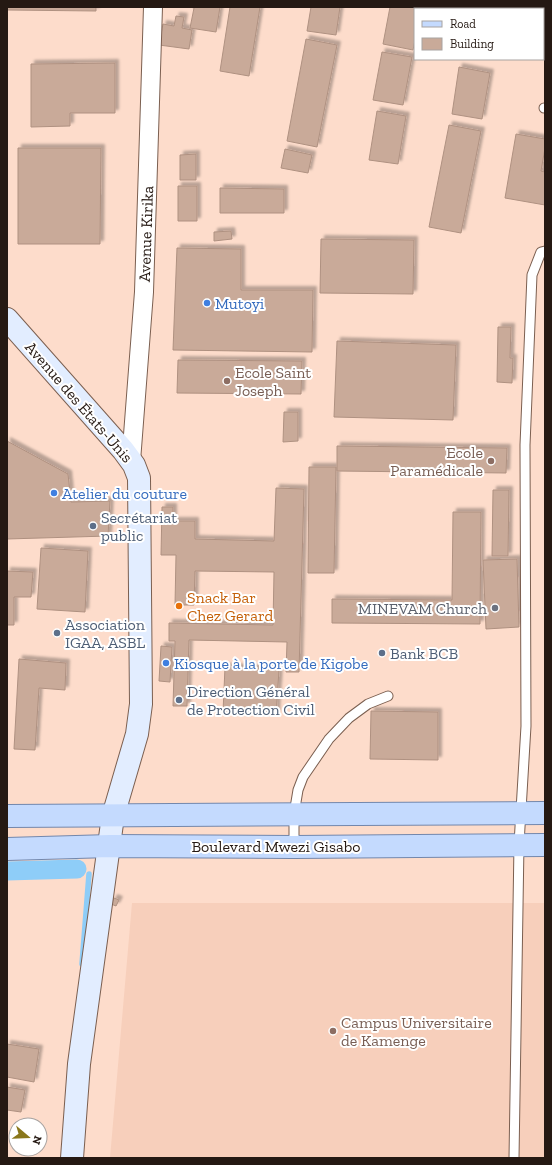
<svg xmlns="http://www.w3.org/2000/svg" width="552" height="1165" font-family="'Zilla Slab',serif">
<defs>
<filter id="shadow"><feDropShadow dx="3.5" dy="-3.5" stdDeviation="1" flood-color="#0004"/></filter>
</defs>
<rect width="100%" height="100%" fill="#fddccb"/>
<path fill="#f7cfbb" d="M132,903H545V1158H110Z"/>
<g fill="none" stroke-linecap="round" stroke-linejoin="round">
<path stroke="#8ecdf8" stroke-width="5.5" d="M82,964L89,874"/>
<path stroke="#8ecdf8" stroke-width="19" d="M7,871L77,869"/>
</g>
<path fill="#c9aa99" stroke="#af9181" filter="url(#shadow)" d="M7,7H96V11L7,10Z
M190,7H220L216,32L190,28L194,8Z
M230,7H260L249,76L220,71Z
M311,7H340L336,35L307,31Z
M390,7H421V9H415V40L413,50L383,44Z
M176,16L184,17L182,28L192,30L189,49L159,45L163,24L174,26Z
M306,39L337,45L317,147L287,141Z
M382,52L412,57L403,105L373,100Z
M115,63V113H70V126L31,127V64Z
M459,67L490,73L482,119L452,114Z
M377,111L406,116L398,164L369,160Z
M449,125L481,131L461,233L429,227Z
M516,134L545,139V148L541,171L545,172V205L505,198Z
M18,148H101L100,244H18Z
M285,149L312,155L308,173L281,168Z
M196,154V180H180V155Z
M178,186H197V221H178Z
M220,188L284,189V213H220Z
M231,231L232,239L214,241V232Z
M321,239L414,240L413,294L320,293Z
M177,248L241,249V290H313L312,352L173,350Z
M498,327H511L510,358H513L512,383L497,382Z
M337,341L456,345L453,420L334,417Z
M178,360L302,361L301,394L177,393Z
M284,412H298V441L283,442Z
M7,441L68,474L71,502L110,501L108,536L7,539Z
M337,446L507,448L506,473L337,471Z
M309,467H336L334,573H308Z
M276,488L304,489L299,672H286L287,642L189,640L187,706H173L175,641H169V623L273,625L274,572L195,571L194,605H175L176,555H161L162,507H173V521H195V539L274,541Z
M493,490H509L508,556H492Z
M453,512H481L480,624L332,623V599L452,600Z
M41,548L88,551L85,612L37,609Z
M517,559L519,627L486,629L483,560Z
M7,571L33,572L31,597H14V625H7Z
M161,646L172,647L170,682L159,681Z
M19,659L66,663L65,690L39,688L35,750L14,749Z
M225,667L279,670L276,715L223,712Z
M371,711L438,712V760L370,759Z
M114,898L119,900L116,906L111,904Z
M7,1044L39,1049L34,1082L7,1077Z
M7,1087L25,1090L21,1112L7,1110Z"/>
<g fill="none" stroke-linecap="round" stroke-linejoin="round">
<g stroke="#7b5f50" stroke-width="11">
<path id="lane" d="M544,108H545
M294,847V814L298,790L303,777L329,739L349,718L368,704L388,696
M514,1158L519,844L526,726L525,445L532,275L541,252L545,251"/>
</g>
<g stroke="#7b5f50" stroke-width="20">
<path id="street" d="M131,461L144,292L153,7"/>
</g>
<g stroke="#7b5f50" stroke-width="24">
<path id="secondary" d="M7,319L123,450L134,465L139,478L141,704L137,734L113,816L79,1064L72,1158"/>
</g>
<g stroke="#7387ac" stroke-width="24">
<path id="primary" d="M7,816L545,813
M7,849L110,846L294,847L545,845"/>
</g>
<use href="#lane" stroke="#fff" stroke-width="9"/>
<use href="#street" stroke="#fff" stroke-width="18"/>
<use href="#secondary" stroke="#e2edff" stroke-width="22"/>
<use href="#primary" stroke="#c4dafe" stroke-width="22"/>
</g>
<g fill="#3f7fe0" stroke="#fff" stroke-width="1.5">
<circle cx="207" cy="303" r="4"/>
<circle cx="54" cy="493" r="4"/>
<circle cx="166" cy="663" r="4"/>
</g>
<g fill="#8d6e63" stroke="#fff" stroke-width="1.5">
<circle cx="227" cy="381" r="4"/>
<circle cx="491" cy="461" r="4"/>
<circle cx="333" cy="1031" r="4"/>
</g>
<g fill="#5c6f8a" stroke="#fff" stroke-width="1.5">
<circle cx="93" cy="526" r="4"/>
<circle cx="57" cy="633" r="4"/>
<circle cx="382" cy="653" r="4"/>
<circle cx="179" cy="700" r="4"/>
</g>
<circle fill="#e8710a" stroke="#fff" stroke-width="1.5" cx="179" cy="606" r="4"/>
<circle fill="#6b7280" stroke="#fff" stroke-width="1.5" cx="495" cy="608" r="4"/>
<g text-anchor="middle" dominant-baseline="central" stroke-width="4" stroke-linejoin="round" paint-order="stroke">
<g font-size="16" fill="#251913" stroke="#fff">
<text transform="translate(146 234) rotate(-88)">Avenue Kirika</text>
<text transform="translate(79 402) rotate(49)">Avenue des États-Unis</text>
<text x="276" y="846">Boulevard Mwezi Gisabo</text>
</g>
<g font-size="16" fill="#366cbe" stroke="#fff" text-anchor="start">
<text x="215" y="303">Mutoyi</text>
<text x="62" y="493">Atelier du couture</text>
<text x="174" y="663">Kiosque à la porte de Kigobe</text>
</g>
<g font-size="16" fill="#785e54" stroke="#fff" text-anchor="start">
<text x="235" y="372">Ecole Saint<tspan x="235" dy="18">Joseph</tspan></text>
<text x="483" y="452" text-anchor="end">Ecole<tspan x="483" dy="18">Paramédicale</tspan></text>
<text x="341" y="1022">Campus Universitaire<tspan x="341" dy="18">de Kamenge</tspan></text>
</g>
<g font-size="16" fill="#4e5e75" stroke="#fff" text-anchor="start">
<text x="101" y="517">Secrétariat<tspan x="101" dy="18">public</tspan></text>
<text x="65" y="624">Association<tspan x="65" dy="18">IGAA, ASBL</tspan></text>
<text x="390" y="653">Bank BCB</text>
<text x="187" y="691">Direction Général<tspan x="187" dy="18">de Protection Civil</tspan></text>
</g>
<g font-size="16" fill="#c56008" stroke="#fff" text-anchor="start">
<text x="187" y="597">Snack Bar<tspan x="187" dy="18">Chez Gerard</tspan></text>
</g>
<g font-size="16" fill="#5b616d" stroke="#fff" text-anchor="end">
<text x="487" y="608">MINEVAM Church</text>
</g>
</g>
<rect width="552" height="1165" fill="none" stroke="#251913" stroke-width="16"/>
<rect x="414" y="8" width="130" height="52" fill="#ffffff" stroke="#a8a3a1"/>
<rect x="422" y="21" width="20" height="6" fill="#c4dafe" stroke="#a8a3a1"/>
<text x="450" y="28" font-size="12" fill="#251913">Road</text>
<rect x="422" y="38" width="20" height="12" fill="#c9aa99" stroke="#a8a3a1"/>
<text x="450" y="48" font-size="12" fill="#251913">Building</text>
<g transform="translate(28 1137) rotate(109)"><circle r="19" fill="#ffffff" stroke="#a8a3a1"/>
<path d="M0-3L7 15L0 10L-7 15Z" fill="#8a771b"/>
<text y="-6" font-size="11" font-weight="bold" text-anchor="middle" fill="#251913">N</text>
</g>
</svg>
